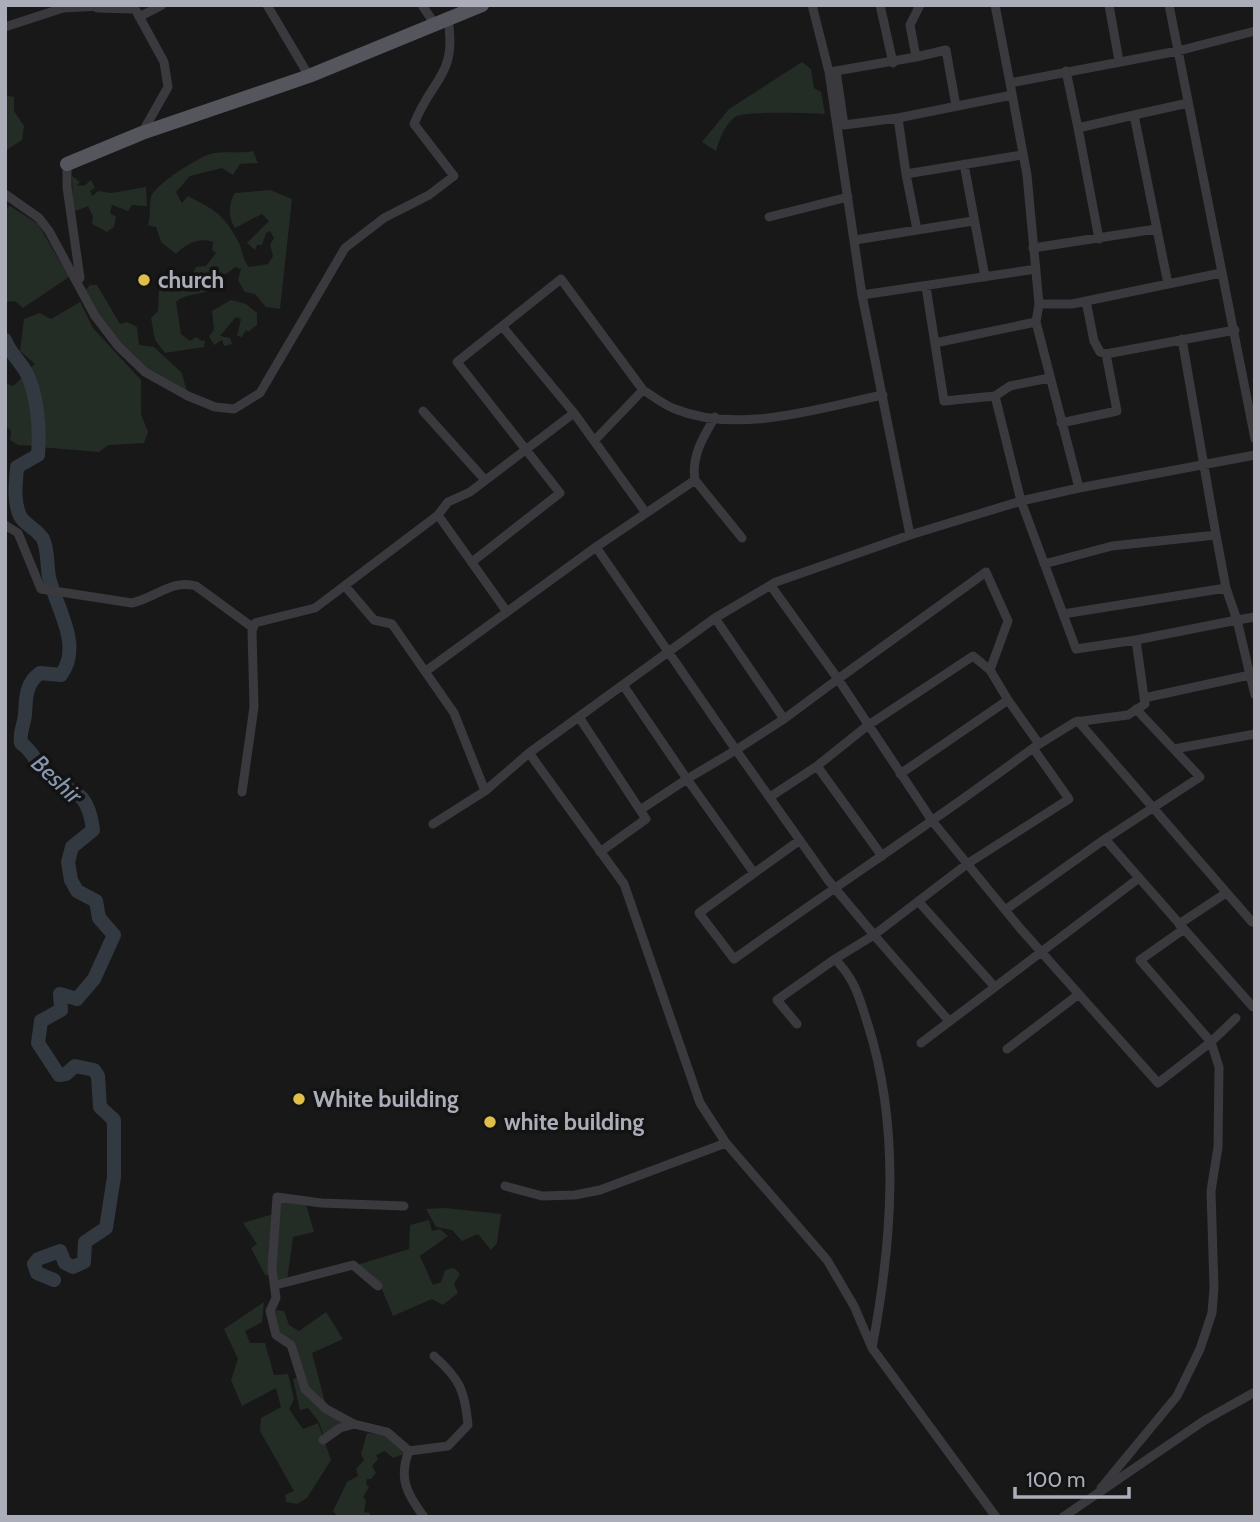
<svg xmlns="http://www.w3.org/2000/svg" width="1260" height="1522" font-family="Cabin,sans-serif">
<rect width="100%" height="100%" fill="#181819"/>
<path fill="#242c26" d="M802,62L811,69L814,88L821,92L825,114C809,114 746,110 735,117C724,126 720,138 716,151L702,142L729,109Z
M5,95L14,97V111L24,126L22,140L5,151Z
M253,151L258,163L240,164L233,175L222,168L190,176L176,192L182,203L188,196C214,210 223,213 238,241C243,250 242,259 249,267L268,264L273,256L270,245L274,238L270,231L266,233L262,245H257L255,250L247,243L269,221L262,214L235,228C228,218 228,203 235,193L270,190L292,199L280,309L266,307L255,294L245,292L238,280L241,269L235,267C224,278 204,284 188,283L196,267L206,266L216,253L212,250L213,242C199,237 186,244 176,254L161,242L156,227L148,225C151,216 149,206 151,197C154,185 201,155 214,153C227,151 239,154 253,151Z
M72,176L80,182L77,185L84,186L91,180L95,188L90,191L92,196L98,191L111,193L146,187L147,206L132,205L128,211L112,205L110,213L116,217L114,227L107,232L92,224L93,216L88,206L76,211L73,208Z
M10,206L38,224L69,277L23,308L15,301L5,302V209Z
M175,274L184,277L185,283H212L214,289C202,295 185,293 176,302L181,334L190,341L196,337L202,341L205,340L204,347L165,353L155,340L151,318L158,311L159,289L174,284L172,276Z
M90,285H97L120,324L127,322L137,327L139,345L154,347L182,373L187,392C128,362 119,347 84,292Z
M231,300L246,304L257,313V325L248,332L246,330L242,337L237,336L241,319L236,317L220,336L230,338L232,344L224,346L222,340L214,345L209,336L214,330L212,311Z
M80,302L93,328L141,380V414L148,432L144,443L108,445L99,452L39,447L43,433L28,369L35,364L20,351L24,319L40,313L51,319Z
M25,375L38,427L37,446L18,445L10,440L11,431L5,425V383L13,386Z
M279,1200L306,1204L314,1232L293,1237L287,1280L278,1282L273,1269Z
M445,1208L501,1214L497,1243L491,1250L478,1234L462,1241L452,1230L436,1227L426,1209Z
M273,1214L271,1276L265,1275L251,1248L257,1244L243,1223Z
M429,1220L432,1231L440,1229L448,1236L420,1256L433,1285L441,1282L445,1270L454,1268L460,1274L454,1284L458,1293L443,1305L432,1299L393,1316L379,1282L357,1265L409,1249L410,1225Z
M264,1302L262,1322L245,1331L250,1343H265L274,1375L288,1374L294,1399L289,1409L303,1429L318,1423L331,1460L307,1498L297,1504L286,1502L285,1495L294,1491L260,1431L261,1418L281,1407L276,1388L242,1406L231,1380L238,1359L224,1329Z
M273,1310L284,1311L289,1325L299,1331L326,1312L343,1339L312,1353L326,1406L306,1387L292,1340L278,1333Z
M298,1378L306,1393L348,1423L324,1437L319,1422L308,1408L300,1410L293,1379Z
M367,1433L386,1435L404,1447V1454L393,1458L385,1451L376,1455L378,1459L372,1466L376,1473L371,1479H367L366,1484L369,1487L363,1497L366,1500L364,1512L370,1513V1517H338L333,1511L347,1482L358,1476L356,1469L364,1460L361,1454Z"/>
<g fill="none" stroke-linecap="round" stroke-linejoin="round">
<path stroke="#323941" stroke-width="14" d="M5,340C10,353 19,360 26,372C38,395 40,430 38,455L17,467C16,482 13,501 20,516C25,525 38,530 43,539C48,549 47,566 49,577C56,608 83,645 61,675L40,673C25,684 26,699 25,715C24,726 19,731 21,743C32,751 34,758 42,769C64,797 87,780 93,830L72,847L68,862L71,880L77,891L96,901L99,918L114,935L94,979L77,999L60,994L61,1010L41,1021L38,1043L59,1075L66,1074L75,1066L94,1070L98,1076L100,1107L114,1120V1177L106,1228L85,1242L84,1262L73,1267L65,1263L60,1251L38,1259L34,1264L37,1273L54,1280"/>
<path stroke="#39393e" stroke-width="9" d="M267,5L309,76
M422,5L434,23
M880,5L893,63
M995,5L1010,83
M1109,5L1119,61
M1169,5L1255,439
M97,8L135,9L164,62L168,87L142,133
M139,17L162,5
M5,27L63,8L101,6
M916,57L946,50L956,106
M836,71L916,57L910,25L920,5
M1066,71L1078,128
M829,72L836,71L844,125L898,118L906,174L1022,155
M1134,115L1188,103
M898,118L1012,95
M67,164V187L80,278
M964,164L985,277
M906,174L917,230
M5,194L39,218L49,231L95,316L118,346L145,372L188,396L215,407L234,409L260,393L345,248L384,218L429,195L454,176L414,124C433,76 457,77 448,18
M769,217L848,197
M1099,239L1078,128L1134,115L1168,284
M855,240L973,221
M1033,248L1156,229
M1221,273L1072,304H1039L1027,175L1010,83L1178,51L1255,31
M926,287L944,401L995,396L1021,501L1079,488
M862,295L1036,269
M1086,301L1094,341L1100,352L1106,354L1235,330
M1039,304L1036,322L1079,488L1255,455
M502,326L574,413
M1182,339L1216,535
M935,343L1036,322
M995,396L1010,386L1049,378
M423,411L485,480
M715,417C703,437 691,457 695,480L742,538
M1061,423L1117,411L1106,354
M594,441L643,390C653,396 664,405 675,409C739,435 819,408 883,395
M438,515L507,612
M5,525L18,533L41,589L132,603C155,598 172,579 196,586L252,627
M910,535L1021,501L1076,649L1136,640L1145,704L1128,715L1075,722L1033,748
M596,547L736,750L687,779L754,873
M472,562L560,493L457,362L561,279L643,390
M1044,564L1112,546L1216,535L1226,588
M345,586L374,620L392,624L454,713L485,791
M771,586L838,679L986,572L1008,621L990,670L1008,700L900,774
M1063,614L1226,588L1237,620L1255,617
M715,618L776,582L910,535L862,295L829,72L812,5
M1136,640L1237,620L1250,675
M426,671L596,547L695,480
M1144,698L1250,675L1255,695
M1008,700L1039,744
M579,717L640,810
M784,719L838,679L933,822L1019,927L1158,1083L1211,1042L1140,960L1184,929L1105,839L1200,777L1136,709
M1078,721L1252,922
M1174,749L1255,734
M529,753L715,618L784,719L736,750L828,880L874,935L835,959C856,981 859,997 868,1025C901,1129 892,1243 872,1348
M817,766L867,726L973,656L990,670
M242,792L254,707L252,631L255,623L315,608L438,515L448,502L470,492L574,413L646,513
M770,797L817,766L882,856
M433,824L485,791L529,753L624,884L700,1103L726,1143L827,1260L854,1306L872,1348L996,1517
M800,840L699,913L734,959C833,888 935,821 1033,748L1069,799L967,864L874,935L949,1021
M600,852L646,819L640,810L687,779L623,685
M918,901L994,986
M1005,910L1105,839
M1179,924L1226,893
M1184,929L1253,1007
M797,1024L777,1000L835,959
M921,1043L1139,878
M1007,1049L1079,994
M505,1186L542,1196L575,1195L600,1190L726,1143
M404,1206L321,1203L277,1197L272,1268L276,1298L270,1311L276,1335L291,1345L305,1389L326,1409L354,1424L387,1432L409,1451C398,1478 407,1494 424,1517
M276,1285L353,1265L378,1286
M323,1440L340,1428L354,1424
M409,1451L448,1446L468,1425C465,1391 460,1379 434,1356
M1101,1488L1177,1396L1200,1349L1212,1313L1214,1288L1211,1191L1218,1147L1219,1067L1211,1042L1236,1018
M1063,1517L1205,1420L1255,1392"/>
<path stroke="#55565d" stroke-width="14" d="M67,164L142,133L309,76L482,5"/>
</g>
<g fill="#dfbe4a" stroke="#131314" stroke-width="2.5">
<circle cx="144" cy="280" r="7"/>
<circle cx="299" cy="1099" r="7"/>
<circle cx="490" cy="1122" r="7"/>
</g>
<g text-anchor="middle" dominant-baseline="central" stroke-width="7" stroke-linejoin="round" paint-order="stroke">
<g font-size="23" font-weight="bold" fill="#abaeb8" stroke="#131314" text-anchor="start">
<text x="158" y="280">church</text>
<text x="313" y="1099">White building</text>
<text x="504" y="1122">white building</text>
</g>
<g font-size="24" font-style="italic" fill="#8697af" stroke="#131314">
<text transform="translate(57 779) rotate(43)">Beshir</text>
</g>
</g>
<rect width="1260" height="1522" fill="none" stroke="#abaeb8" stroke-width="14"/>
<path d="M1015 1487v10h114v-10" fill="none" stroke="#abaeb8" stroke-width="3.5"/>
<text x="1026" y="1487" font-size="21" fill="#abaeb8" stroke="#131314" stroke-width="5" paint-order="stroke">100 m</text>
</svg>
